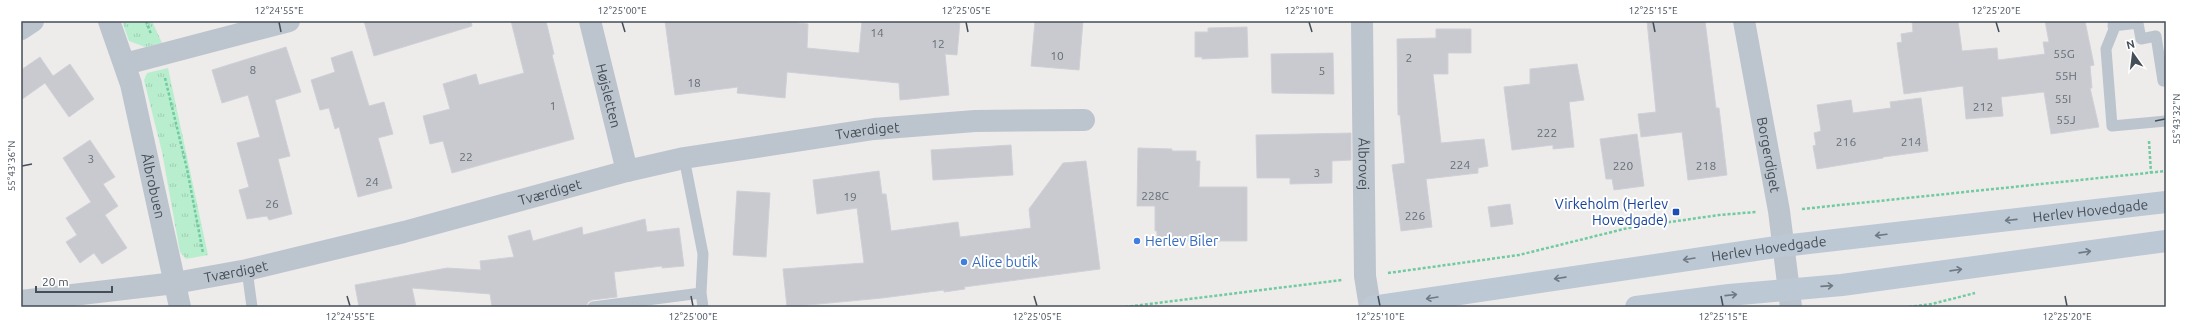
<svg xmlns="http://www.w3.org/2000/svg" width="2187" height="328" font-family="Ubuntu,sans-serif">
<defs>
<pattern id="grass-tufts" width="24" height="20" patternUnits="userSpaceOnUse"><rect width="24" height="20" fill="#b8eece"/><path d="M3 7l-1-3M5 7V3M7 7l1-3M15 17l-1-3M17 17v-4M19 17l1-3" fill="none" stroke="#9fceb3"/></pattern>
</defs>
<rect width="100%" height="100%" fill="#eeebeb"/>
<path fill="url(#grass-tufts)" d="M122,21H152L162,43L145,47L129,41Z
M168,68L208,255L186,259L180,252L162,152L144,80L147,73Z"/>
<path fill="#c8cad0" stroke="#cfd1d7" d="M364,21H471L472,26L374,56Z
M511,21H546L554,54L552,55L574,139L452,173L443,141L430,144L423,116L450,109L443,84L476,74L479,85L524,73Z
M665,21H780L808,24L807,48L859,53L862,21H960L957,55L945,54L949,95L900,100L899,83L787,72L785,98L737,93L738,87L675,95Z
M1035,21H1083L1079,70L1031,66Z
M1647,21H1705L1716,108H1719L1727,175L1688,180L1682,132L1641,137L1638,114L1656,112Z
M1912,21H1958L1962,51L1997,48L1998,60L2045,54L2043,42H2049L2045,21H2085L2094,65L2090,66L2092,88H2090L2099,127L2051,134L2044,92L2001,97L2003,116L1966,119L1963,86L1904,94L1897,43L1902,42L1901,34L1913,32Z
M1247,27L1248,57L1202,59V57H1195V32H1208V28Z
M1436,29H1471V53H1448V74H1433L1441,143L1484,139L1488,166L1478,168V173L1426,179L1432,227L1401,231L1392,165L1405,163L1400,115H1398L1397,39L1436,38Z
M286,47L301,92L275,100L290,156L278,159L292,214L269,220L267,216L247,219L239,190L249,187L237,143L260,137L248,95L222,103L212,70Z
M352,51L369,106L384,102L393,134L378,138L392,188L358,197L339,127L335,129L329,108L320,110L311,80L335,72L331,58Z
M1333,53L1334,94L1272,93L1271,54Z
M40,57L53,76L70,64L94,99L69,117L45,83L21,100V70Z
M1577,64L1584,100L1569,102L1574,147L1553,149V145L1512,150L1504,87L1530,84V69Z
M1921,98L1928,151L1883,157V158L1817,169L1813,146L1816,145L1814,133L1821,131L1817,105L1851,100L1853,113L1891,108L1890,102Z
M1351,133V160L1332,161V183L1290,184V178H1257L1256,135Z
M1637,134L1644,186L1614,190L1612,179H1606L1600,139Z
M90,140L115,177L103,184L118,206L105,215L127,248L102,264L94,253L80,263L66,242L77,235L66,218L91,202L63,158Z
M1011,145L1013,175L933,180L931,150Z
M1138,148L1172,149V151H1196V161H1200L1199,187H1247V241H1157V231H1155V206H1137Z
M1086,161L1100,269L964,287L965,289L944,292V290L882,298L787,307L783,269L864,263L857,208L817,214L813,180L879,171L882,194H886L891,231L958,222L960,237L1031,228L1029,209L1063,163Z
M737,191L770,193L766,257L733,255Z
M1510,204L1513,224L1491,227L1488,207Z
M645,219L647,232L679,228L684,266L662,268V266L614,272L617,297L592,300L588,302L586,307H492L490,294L412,288L416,307H359L355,285L447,268L481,270L480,261L514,257L508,236L530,230L533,241L582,227L583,235Z"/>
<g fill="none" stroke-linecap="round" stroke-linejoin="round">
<path stroke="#70cba1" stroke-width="2.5" stroke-dasharray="3 2" stroke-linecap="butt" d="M146,21L151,34
M165,78L187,169L203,253
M2149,141L2151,173
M1802,209L2166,171
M1388,273L1519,255L1628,228L1719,215L1756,212
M1125,307L1342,280
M1909,307L1932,304L1975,293"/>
<path stroke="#bcc5ce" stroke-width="11" d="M2113,21L2114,29L2106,49L2112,126L2166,121
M2113,26L2138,23L2141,39L2156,36L2163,81L2166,80
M684,158L703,254L701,293L703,307
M247,270L252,307
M593,307L701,293"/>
<g stroke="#bcc5ce" stroke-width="22">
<path id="s1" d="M109,21L131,84L180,307"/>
<path id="s2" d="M590,21L627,171"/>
<path id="s3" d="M1362,21L1365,276L1370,307"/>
<path id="s4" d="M1744,21L1779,211L1791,307"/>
<path d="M21,29L33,21"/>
<path d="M125,64L289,21"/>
<path id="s5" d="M21,301L175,283L247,270L404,232L627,171L684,158L874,129L975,121L1084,120"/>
</g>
<g stroke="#bdc8d5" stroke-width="22">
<path id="s6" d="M1372,307L1783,246L2166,202"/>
<path d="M1636,307L1729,295L1842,285L2166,241"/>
</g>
</g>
<defs><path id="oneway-shaft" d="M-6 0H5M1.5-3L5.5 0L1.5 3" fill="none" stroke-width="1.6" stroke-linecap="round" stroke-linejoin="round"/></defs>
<g stroke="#6e7984">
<use href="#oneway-shaft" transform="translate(2011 220) rotate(174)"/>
<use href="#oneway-shaft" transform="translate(1881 235) rotate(173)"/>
<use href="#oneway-shaft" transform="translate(2085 252) rotate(-8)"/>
<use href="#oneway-shaft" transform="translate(1689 259) rotate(171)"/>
<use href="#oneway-shaft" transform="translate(1956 270) rotate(-8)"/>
<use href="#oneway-shaft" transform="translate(1560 278) rotate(172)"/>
<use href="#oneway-shaft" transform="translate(1827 286) rotate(-4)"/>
<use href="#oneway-shaft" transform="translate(1731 295) rotate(-6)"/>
<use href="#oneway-shaft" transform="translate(1432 298) rotate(171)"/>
</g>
<path fill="none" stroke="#444e58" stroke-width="1.5" d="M279,22L281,32M622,22L625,32M966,22L968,32M1309,22L1312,32M1653,22L1655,32M1996,22L1999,32M2155,121L2165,119M22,166L32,164M347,296L350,306M691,296L693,306M1034,296L1037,306M1378,296L1380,306M1721,296L1723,306M2065,296L2067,306"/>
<rect fill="#1a4fb4" stroke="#fff" stroke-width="1.5" x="1672" y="208" width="8" height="8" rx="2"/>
<g fill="#3f7fe0" stroke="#fff" stroke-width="1.5">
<circle cx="1137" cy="241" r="4"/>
<circle cx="964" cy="262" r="4"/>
</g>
<g text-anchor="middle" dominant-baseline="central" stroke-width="4" stroke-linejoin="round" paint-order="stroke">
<g font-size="12" fill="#656d76">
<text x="877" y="32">14</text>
<text x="938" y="43">12</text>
<text x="2064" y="53">55G</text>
<text x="1057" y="55">10</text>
<text x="1409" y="57">2</text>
<text x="253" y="69">8</text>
<text x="1322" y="70">5</text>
<text x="2066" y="75">55H</text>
<text x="694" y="82">18</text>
<text x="2063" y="98">55I</text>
<text x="553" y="105">1</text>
<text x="1983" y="106">212</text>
<text x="2066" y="119">55J</text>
<text x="1547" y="132">222</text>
<text x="1846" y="141">216</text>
<text x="1911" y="141">214</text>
<text x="466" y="156">22</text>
<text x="91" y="158">3</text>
<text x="1460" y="164">224</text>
<text x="1623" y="165">220</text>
<text x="1706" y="165">218</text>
<text x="1317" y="172">3</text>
<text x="372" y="181">24</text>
<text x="1155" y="195">228C</text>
<text x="850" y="196">19</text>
<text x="272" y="203">26</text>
<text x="1415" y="215">226</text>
</g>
<g font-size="14" fill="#444e58" stroke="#fff">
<text stroke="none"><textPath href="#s2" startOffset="77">Højsletten</textPath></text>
<text stroke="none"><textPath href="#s5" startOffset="865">Tværdiget</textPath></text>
<text stroke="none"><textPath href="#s4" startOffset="136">Borgerdiget</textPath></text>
<text stroke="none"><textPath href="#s3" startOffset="143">Ålbrovej</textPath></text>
<text stroke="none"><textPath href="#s1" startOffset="171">Ålbrobuen</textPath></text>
<text stroke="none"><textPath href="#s5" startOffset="541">Tværdiget</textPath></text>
<text stroke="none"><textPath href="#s6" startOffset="725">Herlev Hovedgade</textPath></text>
<text stroke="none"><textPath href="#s6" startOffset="401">Herlev Hovedgade</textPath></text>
<text stroke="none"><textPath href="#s5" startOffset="217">Tværdiget</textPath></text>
</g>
<g font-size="14" fill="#164399" stroke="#fff" text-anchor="end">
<text x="1668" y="204">Virkeholm (Herlev<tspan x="1668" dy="16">Hovedgade)</tspan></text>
</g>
<g font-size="14" fill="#366cbe" stroke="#fff" text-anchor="start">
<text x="1145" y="241">Herlev Biler</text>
<text x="972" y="262">Alice butik</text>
</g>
</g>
<rect width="2187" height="328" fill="none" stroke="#ffffff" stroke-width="44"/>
<g transform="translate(2133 54) rotate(346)" stroke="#ffffff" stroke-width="3" paint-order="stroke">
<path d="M0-3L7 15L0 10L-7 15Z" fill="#444e58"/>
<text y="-6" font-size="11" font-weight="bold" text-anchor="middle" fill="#444e58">N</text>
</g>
<path d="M36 286v6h76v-6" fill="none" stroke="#444e58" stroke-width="2"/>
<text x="42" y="286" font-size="12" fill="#444e58" stroke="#ffffff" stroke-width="3" paint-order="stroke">20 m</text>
<rect x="22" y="22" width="2143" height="284" fill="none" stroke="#444e58" stroke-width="1.5"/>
<g font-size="10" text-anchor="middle" fill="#444e58">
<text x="279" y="14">12°24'55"E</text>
<text x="622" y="14">12°25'00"E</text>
<text x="966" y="14">12°25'05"E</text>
<text x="1309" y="14">12°25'10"E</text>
<text x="1653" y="14">12°25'15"E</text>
<text x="1996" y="14">12°25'20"E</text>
<text transform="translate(2176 119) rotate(-90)" y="4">55°43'32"N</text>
<text transform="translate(11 166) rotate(-90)" y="4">55°43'36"N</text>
<text x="350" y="320">12°24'55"E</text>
<text x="693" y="320">12°25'00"E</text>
<text x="1037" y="320">12°25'05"E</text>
<text x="1380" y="320">12°25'10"E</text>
<text x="1723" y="320">12°25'15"E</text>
<text x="2067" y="320">12°25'20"E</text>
</g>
</svg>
